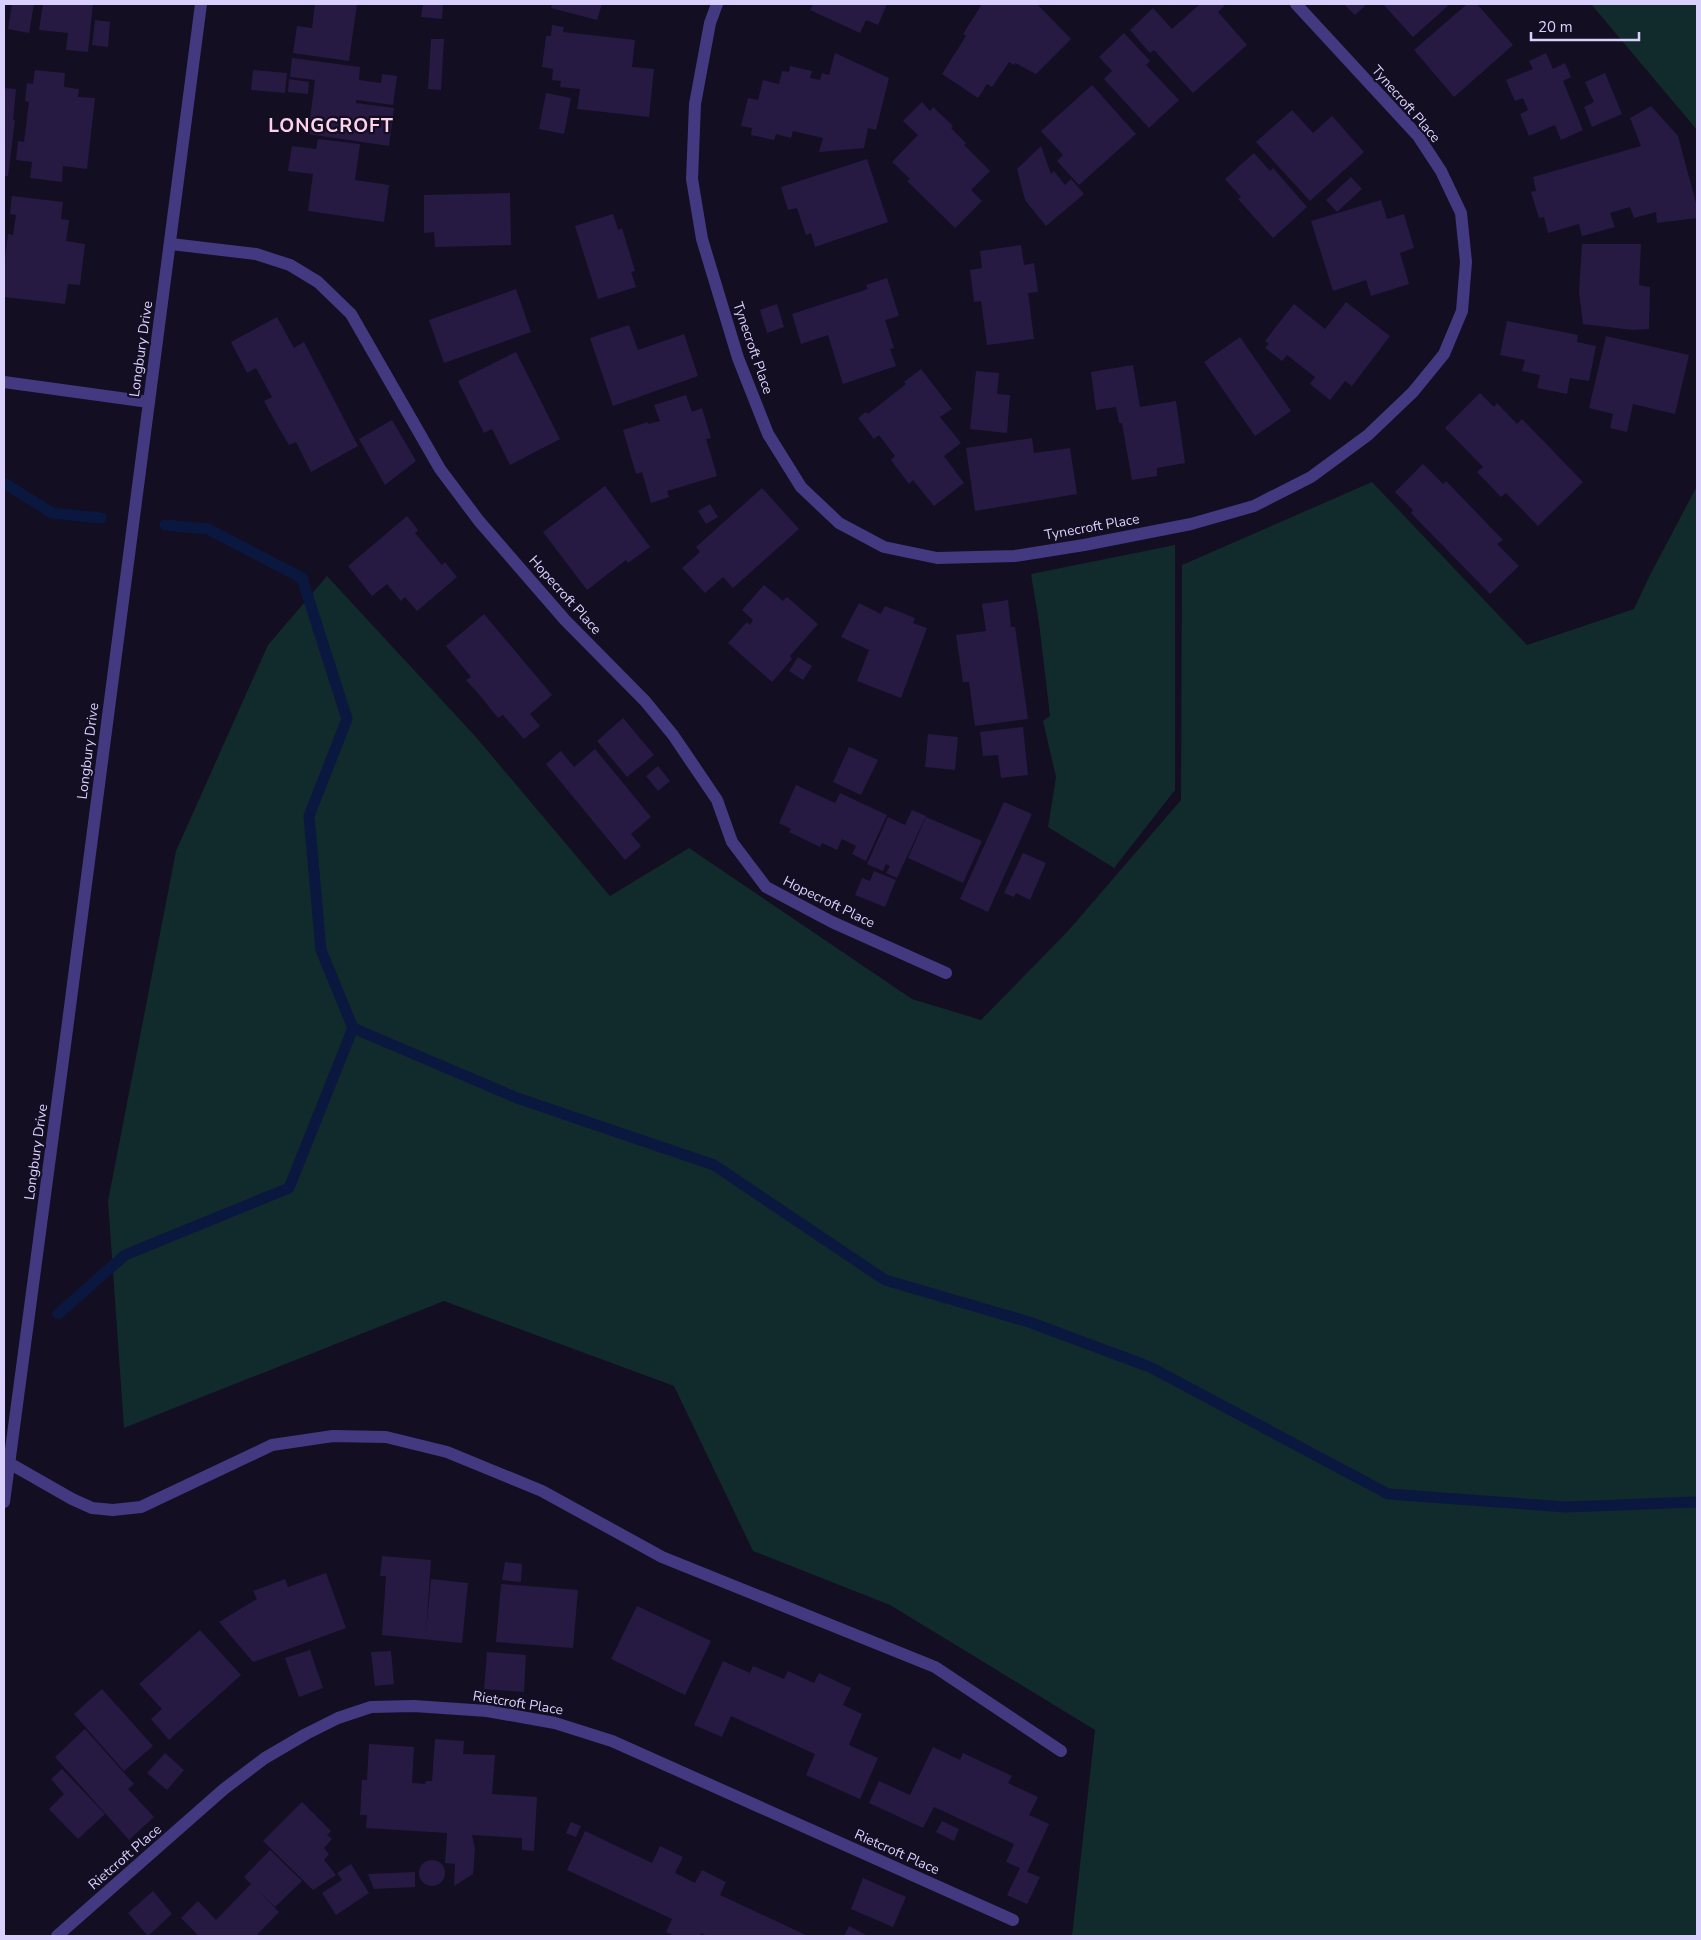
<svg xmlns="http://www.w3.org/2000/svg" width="1701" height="1940" font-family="'Nunito Sans',sans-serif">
<rect width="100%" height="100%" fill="#130e22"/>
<path fill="#112a2c" d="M1591,4H1697V130Z
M1372,482L1527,645L1634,609L1649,577L1697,486V1936H1072L1095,1730L890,1605L753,1551L674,1386L444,1301L124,1428L108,1201L176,851L268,645L327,576L475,736L610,896L689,848L912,999L981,1020L1068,931L1181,800L1182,565Z
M1175,545V790L1114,868L1048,827L1056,777L1043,721L1050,716L1039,623L1031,574Z"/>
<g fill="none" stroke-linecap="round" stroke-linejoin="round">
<path stroke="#0a183f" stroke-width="11" d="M4,483L52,513L101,518
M165,525L208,529L302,578L347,719L309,816L321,950L353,1028
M58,1314L125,1255L289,1188L353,1028L517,1098L714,1165L885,1280L1029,1322L1150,1367L1388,1494L1566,1507L1697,1502"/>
</g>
<path fill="#261a43" d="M12,4H34L29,33L8,29Z
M43,4H93L88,52L66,50L68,33L39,30Z
M315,4H357L349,61L293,53L297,26L312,28Z
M423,4H443L442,19L421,17Z
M552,4H602L597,20L551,8Z
M813,4H887L878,25L866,20L860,33L810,10Z
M982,4H1037L1071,39L1036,74L1015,63L1014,65L1009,62L992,87L987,84L978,98L942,74L966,36L963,34Z
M1200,4H1224L1225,5L1218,12L1247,45L1193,93L1154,50L1150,53L1130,30L1153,8L1172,29Z
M1344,4H1367L1355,15Z
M1383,4H1450L1413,37Z
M1467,4H1477L1513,45L1454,97L1414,50Z
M95,20L110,22L108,47L92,45Z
M552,25L564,27L563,32L635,40L632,67L654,69L649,117L577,109L580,89L560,87L561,81L552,80L553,69L542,67L546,36H551Z
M1124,33L1150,61L1146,65L1179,100L1149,128L1104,79L1112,71L1099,57Z
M431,39H444L441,90L428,89Z
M835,53L889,78L876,130L868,128L864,148L819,152L823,138L793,131L791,138L776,134L774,140L751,135L752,128L741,126L748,98L758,100L763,80L779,84L782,71L789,72L790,66L812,71L810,78L820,80L822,73L829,75Z
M1546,53L1553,69L1565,63L1571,77L1563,81L1583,130L1561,140L1555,125L1529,136L1520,114L1528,110L1523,98L1515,101L1506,80L1533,69L1529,61Z
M292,58L360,67L359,80L381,83L382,74L397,76L393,105L356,100V103L394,108L389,146L308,134L315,80L290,77Z
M35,70L65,73L64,87L79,89L78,97L95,98L87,169L63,166L62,182L30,178L32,162L16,160L18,141L24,142L29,102L25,101L27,83L33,84Z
M253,70L287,73L285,93L251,90Z
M1605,73L1622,114L1592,127L1584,107L1594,102L1585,82Z
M289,79L309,82L308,94L288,92Z
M1092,85L1136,134L1079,185L1057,161L1063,155L1041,131Z
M4,88L16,89L13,120H15L8,176H4Z
M546,93L571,98L564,134L539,129Z
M922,102L930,111L933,107L953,126L951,128L966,143L964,145L990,171L971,190L982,201L955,228L907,181L910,179L892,162L918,135L903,121Z
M1651,106L1678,136L1697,207V218L1657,223L1656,212L1634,218L1630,207L1610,213L1615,227L1582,236L1579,224L1548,233L1544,217L1539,218L1531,192L1536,191L1533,177L1641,146L1630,118Z
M1292,110L1313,133L1332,116L1364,152L1310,201L1256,142Z
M318,139L360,144L355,180L389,185L384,222L308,211L313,174L288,171L292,146L316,149Z
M1041,146L1051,174L1054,171L1065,185L1071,179L1084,194L1046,226L1025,200L1017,169Z
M1254,153L1270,171L1273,168L1307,207L1273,238L1238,199L1241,197L1225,179Z
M867,159L888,222L815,247L811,233L806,235L797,208L788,210L781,187Z
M1351,177L1362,189L1337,212L1326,200Z
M510,193L511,245L435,247L434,232L424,233V195Z
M12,196L63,202L61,219L69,220L66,241L85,244L80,285L68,284L65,304L4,297V266L8,234L13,235L16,215L10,214Z
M1381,200L1387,219L1404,214L1414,248L1400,253L1409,284L1371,296L1366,280L1333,291L1311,221Z
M613,214L618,230L622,228L635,271L631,272L636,287L598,299L575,226Z
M1582,244H1641L1639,285L1650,287L1649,329L1633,330L1583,324L1579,292Z
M1021,245L1024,265L1034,263L1038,292L1028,293L1034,339L987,345L981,301L974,302L970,270L982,268L980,251Z
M887,278L899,316L885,320L894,348L890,349L896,366L843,384L828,335L801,344L792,314L868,289L866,285Z
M516,289L531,332L444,363L429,320Z
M1346,302L1390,336L1352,386L1345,381L1330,400L1310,384L1315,377L1287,355L1282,361L1265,348L1269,344L1265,341L1294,304L1325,329Z
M777,304L784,327L767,333L760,310Z
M277,317L294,348L304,342L358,446L311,472L296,442L289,445L276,423L264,401L272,397L256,368L247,373L231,342Z
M1507,321L1578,335L1577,342L1596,346L1589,381L1570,378L1567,394L1537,388L1540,375L1522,371L1525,360L1500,355Z
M629,325L638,350L684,334L698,376L613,406L590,338Z
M1606,336L1689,355L1675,414L1633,404L1627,432L1610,428L1613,414L1589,408Z
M1240,337L1291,411L1255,436L1204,362Z
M516,352L560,439L510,465L492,429L484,433L458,381Z
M1133,365L1140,407L1176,401L1185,463L1157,468V476L1132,480L1122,423H1119L1116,407L1096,410L1091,372Z
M921,369L952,409L940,417L961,443L944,456L964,483L934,506L913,480L909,484L891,460L895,456L879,435L874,439L858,418L866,412L868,414L906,384L904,382Z
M976,371L999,373L997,394L1010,395L1007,433L970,429Z
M1480,393L1494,407L1497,403L1517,424L1522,419L1583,482L1538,526L1506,493L1501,497L1477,472L1483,467L1445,428Z
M686,395L692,412L702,408L711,438L706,439L717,476L667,491L669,497L651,503L642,472L636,474L623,430L648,422V424L660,421L654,405Z
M392,420L416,461L385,485L359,439Z
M1032,438L1034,453L1070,448L1077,494L975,511L966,448Z
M1423,464L1443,484L1446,481L1503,540L1497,544L1519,566L1490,594L1411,513L1413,510L1395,492Z
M605,486L650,547L628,563L626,560L587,590L543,532Z
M762,488L799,529L733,588L723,577L705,593L682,568L700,552L696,547Z
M710,504L718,517L706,524L698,511Z
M407,516L418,530L415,533L442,565L445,562L457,577L417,611L405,597L401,601L387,584L372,596L348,566Z
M764,585L783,601L787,597L818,624L790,656L792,659L772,682L728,643L747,622L750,625L753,620L742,610Z
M1008,600L1011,627H1015L1028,719L975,726L969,682H963L956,635L986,631L982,604Z
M859,603L881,614L885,606L915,618L913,623L927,628L901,698L857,681L869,650L841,637Z
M484,614L552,695L530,714L540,726L524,739L503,715L498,718L482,698L466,680L471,677L446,646Z
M798,657L812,666L803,680L789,671Z
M623,718L654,755L627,777L597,741Z
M1023,727L1028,775L1001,778L998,755L983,756L980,732Z
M928,734L958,737L955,770L925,767Z
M849,747L878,760L861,795L833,782Z
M595,749L651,817L631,834L641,846L625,860L546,764L561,751L574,767Z
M658,766L670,781L658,791L646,776Z
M796,785L835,803L840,793L887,815L866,861L852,854L856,846L842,839L837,850L822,843L820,847L789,832L791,829L779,823Z
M1004,802L1032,814L988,912L960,899Z
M912,810L926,816L897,878L886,873L890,866L886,864L883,871L867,864L888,817L905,825Z
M926,817L982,841L963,883L908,858Z
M1023,853L1046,863L1030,900L1016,893L1014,897L1004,893Z
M874,871L896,880L885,907L855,895L862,878L870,881Z
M382,1556L431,1560L426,1633L431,1579L468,1583L462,1643L382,1635L386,1576H380Z
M505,1562L522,1564L521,1582L502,1580Z
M326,1573L346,1628L253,1662L219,1622L257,1599L253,1591L285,1579L288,1587Z
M501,1584L578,1590L573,1648L496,1642Z
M637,1606L711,1641L685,1695L611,1659Z
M200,1630L241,1675L169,1740L151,1719L162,1709L139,1684Z
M310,1650L323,1688L299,1697L285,1658Z
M391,1651L394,1684L375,1686L371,1652Z
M487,1652L526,1655L524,1692L484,1689Z
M723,1661L750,1673L753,1666L784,1679L788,1671L814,1683L819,1673L851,1688L843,1705L862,1714L849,1745L878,1758L860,1799L806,1775L815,1754L731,1716L722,1737L694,1725Z
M102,1689L153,1746L124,1771L74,1714Z
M85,1729L134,1784L128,1789L154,1817L129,1840L55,1757Z
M435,1739L464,1741L463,1754L495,1755L492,1794L537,1797L534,1851L522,1850V1838L472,1835L475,1849L473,1874L454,1886L455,1864L445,1863L447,1833L366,1828L367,1815H360L362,1780H367L369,1744L414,1747L412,1783L425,1784L426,1781H432Z
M933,1747L960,1760L963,1753L1012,1776L1008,1783L1038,1797L1029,1815L1049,1824L1027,1872L1040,1877L1027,1904L1007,1895L1020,1868L1006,1862L1014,1844L934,1807L923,1828L869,1803L879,1781L910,1795Z
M165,1753L184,1770L167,1790L147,1773Z
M62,1769L105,1814L78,1839L49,1809L64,1794L51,1779Z
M302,1802L331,1831L327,1835L332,1839L324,1848L329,1854L324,1860L336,1875L313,1890L263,1841Z
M942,1821L959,1829L954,1841L936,1832Z
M571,1822L581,1826L576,1837L566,1833Z
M585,1831L652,1863L660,1846L683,1857L675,1873L695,1883L702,1870L726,1882L720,1895L808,1936H708L701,1933L700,1936H675L666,1932L672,1919L567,1870Z
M270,1850L302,1881L275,1907L253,1886L279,1912L256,1936H199L181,1918L198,1901L216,1920L251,1884L244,1877Z
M419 1873a13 13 0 1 1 26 0a13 13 0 1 1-26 0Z
M351,1864L369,1893L336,1915L322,1893L342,1880L337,1873Z
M415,1872V1887L374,1889L368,1874Z
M863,1878L906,1897L893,1927L851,1909Z
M153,1891L172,1914L148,1936L128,1913Z
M849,1926L868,1936H844Z"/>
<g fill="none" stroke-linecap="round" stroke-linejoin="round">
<path stroke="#433981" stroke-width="12" d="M717,4L710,23L695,104L692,179L702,239L738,358L768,434L801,487L839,523L884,547L937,558L1015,556L1084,545L1191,524L1254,506L1311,477L1368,435L1413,392L1444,354L1462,311L1466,262L1461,213L1441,171L1418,136L1296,4
M171,244L256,254L290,265L318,282L351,314L440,469L479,521L565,620L645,701L673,735L717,800L732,842L766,887L832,922L946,973
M4,382L149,402
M9,1463L72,1499L92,1508L113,1510L141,1507L272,1445L333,1436L386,1437L447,1452L542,1491L662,1557L935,1667L1061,1751
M57,1936L224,1789L265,1758L306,1734L338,1718L371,1707L414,1706L487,1711L555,1723L612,1741L1013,1920"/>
<path stroke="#433981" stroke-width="12" d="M4,1502L65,1045L201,4"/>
</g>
<g text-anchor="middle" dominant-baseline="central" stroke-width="4.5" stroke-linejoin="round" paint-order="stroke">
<g font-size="14" fill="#dad0fe" stroke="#130e22">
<text transform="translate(1406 104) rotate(49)">Tynecroft Place</text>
<text transform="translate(753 348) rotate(71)">Tynecroft Place</text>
<text transform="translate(141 349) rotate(-82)">Longbury Drive</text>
<text transform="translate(1092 527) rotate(-10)">Tynecroft Place</text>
<text transform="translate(565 595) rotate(48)">Hopecroft Place</text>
<text transform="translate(88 751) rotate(-83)">Longbury Drive</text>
<text transform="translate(829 902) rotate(26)">Hopecroft Place</text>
<text transform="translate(36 1152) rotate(-82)">Longbury Drive</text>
<text transform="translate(518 1703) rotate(9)">Rietcroft Place</text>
<text transform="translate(897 1852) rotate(24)">Rietcroft Place</text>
<text transform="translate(125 1857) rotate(-41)">Rietcroft Place</text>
</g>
<g font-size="19" font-weight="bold" letter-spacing="1" fill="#fed2ea" stroke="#130e22">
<text x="331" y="126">LONGCROFT</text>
</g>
</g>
<rect width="1701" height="1940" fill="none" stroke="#dad0fe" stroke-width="10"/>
<path d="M1531 32v8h108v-8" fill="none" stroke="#dad0fe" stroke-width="2.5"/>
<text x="1538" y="32" font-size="15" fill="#dad0fe" stroke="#130e22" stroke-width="4" paint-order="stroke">20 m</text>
</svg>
